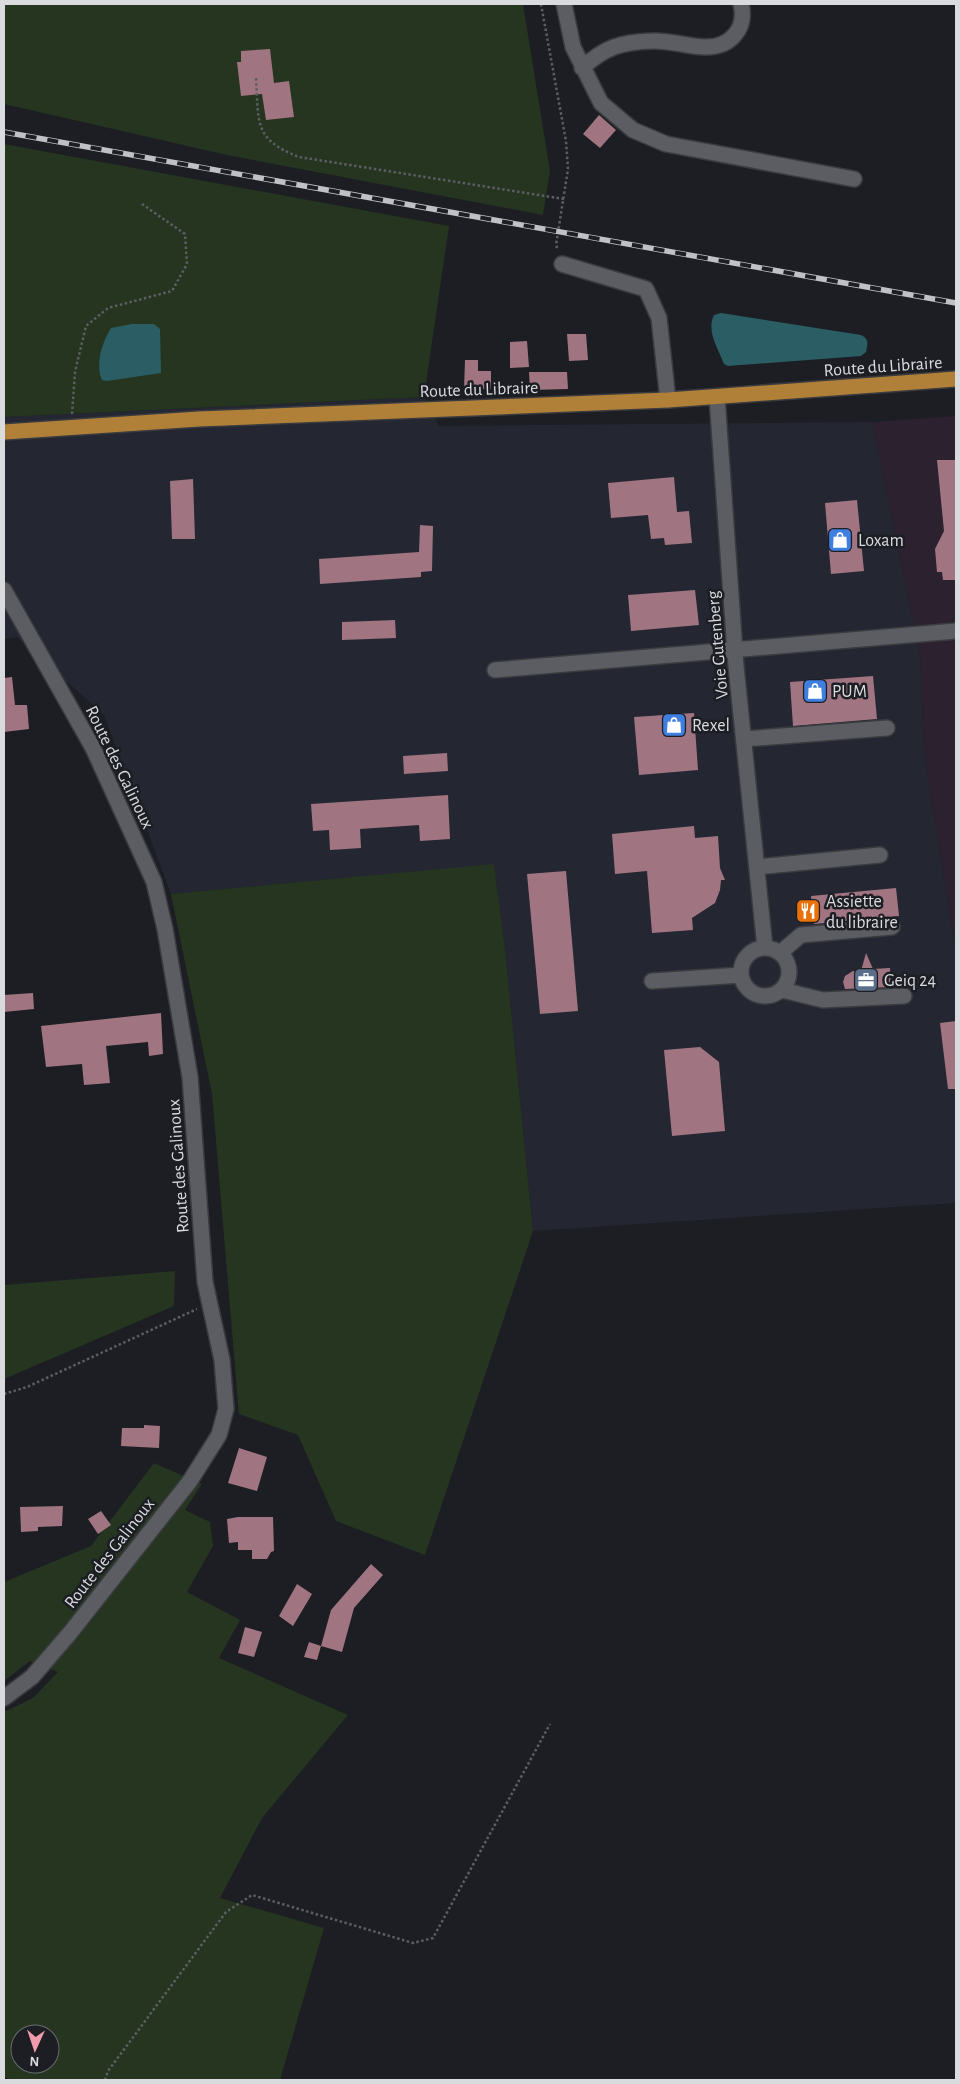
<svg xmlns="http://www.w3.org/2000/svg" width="960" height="2084" font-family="'Alegreya Sans',sans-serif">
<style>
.commercial{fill:#2c212f}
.built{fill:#242732}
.green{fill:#253520;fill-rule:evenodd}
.water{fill:#2a5e64}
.building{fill:#a07581}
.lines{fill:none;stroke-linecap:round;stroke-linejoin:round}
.minor-casing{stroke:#3a3b3f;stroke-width:18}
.major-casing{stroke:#3a3b3f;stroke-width:18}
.path{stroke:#5c5e63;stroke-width:2.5;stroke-dasharray:2.5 2.5;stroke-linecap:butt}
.minor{stroke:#5b5d63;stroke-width:15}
.major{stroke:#b18038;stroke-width:15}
.rail-casing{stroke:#c0c1c5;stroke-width:5.5}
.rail{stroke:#1c1e23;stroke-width:4;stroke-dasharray:11;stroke-linecap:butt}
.labels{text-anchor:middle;stroke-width:5;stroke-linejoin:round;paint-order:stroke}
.street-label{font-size:18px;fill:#dadbdf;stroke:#1c1e23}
.poi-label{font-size:18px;fill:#dadbdf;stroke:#1c1e23;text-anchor:start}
</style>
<rect width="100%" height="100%" fill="#1c1e23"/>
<path class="commercial" d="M956 416V942H954L924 752 920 656 872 422Z"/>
<path class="built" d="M424 397 439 426 872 422 920 656 924 752 954 942H956V1203L533 1231 505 949 494 865 171 894 104 715 17 637 4 639V417Z"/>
<path class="green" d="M4 4H523L550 171 543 215 227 155 4 104Z
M4 144 449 226 424 397 4 417Z
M494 864 505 949 533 1231 425 1555 336 1521 298 1435 239 1414 212 1094 171 894Z
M175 1271 174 1306 4 1379V1285Z
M154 1463 202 1484 185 1510 210 1522 213 1546 187 1592 240 1620 219 1658 348 1715 262 1818 220 1898 324 1928 280 2080H13L4 2077V1712L33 1698 58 1672 30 1661 4 1681V1582L91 1546ZM20 2034H50V2064H20Z"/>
<path class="water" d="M721 313 861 335C869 339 868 343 866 352L861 356 728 366 724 364C718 348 706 331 714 315Z
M132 324H154L160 329 161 373 107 381 102 380C95 365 102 342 111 328Z"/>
<path class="building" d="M270 49 274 83 289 81 294 117 266 120 262 94 241 96 237 62H241V51Z
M599 115 616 130 600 148 583 134Z
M567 334H586L588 360 569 361Z
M527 341 529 367 510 368V342Z
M465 360H478V371H491V389H464Z
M529 372H567L568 389 530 390Z
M937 460H956V580H943L942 572H937L935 549 944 531Z
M674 477 677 512 689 511 692 543 665 545 664 538 651 539 648 515 611 518 608 483Z
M193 479 195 539H172L170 481Z
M857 500 864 571 831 574 825 503Z
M420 525 433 526 432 571 421 572V577L320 584 319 559 419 552Z
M695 590 699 625 631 631 628 595Z
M395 620 396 638 342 640V622Z
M873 676 877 719 793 726 790 682Z
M12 677 15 705H27L29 729 4 732V678Z
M694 713 698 770 639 775 634 717Z
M447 753 448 771 404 774 403 756Z
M448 795 450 839 420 841 419 825 360 829 361 848 330 850 329 830 313 831 311 804Z
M694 826 695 838 718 836 720 868 725 880H721L720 890 715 903 692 918 693 930 652 933 647 871 615 874 612 834Z
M566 871 578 1011 540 1014 527 874Z
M896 888 899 916 814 924 811 896Z
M866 953 873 969 890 968 891 987 845 989 843 982 845 976 853 971H861Z
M33 993 34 1009 4 1012V995Z
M161 1013 163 1054 149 1056 148 1042 106 1046 110 1083 84 1085 82 1064 46 1067 41 1026Z
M956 1021V1089H948L940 1023Z
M700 1047 719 1062 725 1131 672 1136 664 1050Z
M144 1425 160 1426 159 1448 121 1446 122 1428H144Z
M239 1448 267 1457 257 1491 228 1483Z
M63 1506 62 1526 38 1527V1531L21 1532 20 1507Z
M101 1511 111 1525 98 1534 88 1519Z
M238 1517H273L274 1551 271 1552 267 1559H252V1550H238V1542L229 1543 227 1519Z
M371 1564 383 1575 354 1608 342 1652 321 1646 331 1610Z
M297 1584 312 1594 293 1626 279 1616Z
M245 1627 262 1632 254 1657 238 1653Z
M309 1642 321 1646 317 1660 304 1657Z"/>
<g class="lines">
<defs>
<path id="minor" d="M564 4 573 47 601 103 633 130 666 144 854 179
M582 68C605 47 621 42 652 41 670 40 688 47 706 47 731 47 747 28 741 4
M562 264 646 289 659 318 668 400
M717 397 736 666 765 948
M4 590 93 748 154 882 165 929 190 1077 205 1282 222 1360 226 1409 219 1435 190 1481 70 1633 32 1677 4 1698
M495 670 956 631
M744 739 887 728
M757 867 880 855
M741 972a24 24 0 1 1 48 0a24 24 0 1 1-48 0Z
M780 953 801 935 892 927
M652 981 741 975
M782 990 823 1000 904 996"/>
<path id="major" d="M4 432 199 419 668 400 956 379"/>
</defs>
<use href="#minor" class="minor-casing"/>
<use href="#major" class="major-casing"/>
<path class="path" d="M541 4 566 141 568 169 556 245 558 250
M256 78C259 123 253 139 299 157L564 199
M72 414 75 372 86 326 108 308 172 291 187 264 185 234 142 204
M4 1394 27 1387 197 1309
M105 2080 108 2071 226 1912 252 1895 413 1943 433 1938 550 1724"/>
<use href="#minor" class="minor"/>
<use href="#major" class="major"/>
<defs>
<path id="rail" d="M4 132 956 303"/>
</defs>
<use href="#rail" class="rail-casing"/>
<use href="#rail" class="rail"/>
</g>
<defs>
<symbol id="shop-square" viewBox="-11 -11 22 22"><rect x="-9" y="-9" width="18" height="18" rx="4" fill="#3f7fe0" stroke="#1c1e23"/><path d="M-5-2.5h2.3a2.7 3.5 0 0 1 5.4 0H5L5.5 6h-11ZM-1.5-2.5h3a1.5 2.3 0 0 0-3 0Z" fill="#fff"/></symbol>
<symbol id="restaurant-square" viewBox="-11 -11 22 22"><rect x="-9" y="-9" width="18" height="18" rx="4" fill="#e8710a" stroke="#1c1e23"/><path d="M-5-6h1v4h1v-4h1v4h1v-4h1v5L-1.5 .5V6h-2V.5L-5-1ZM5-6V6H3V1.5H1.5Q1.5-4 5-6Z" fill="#fff"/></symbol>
<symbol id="office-square" viewBox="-11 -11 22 22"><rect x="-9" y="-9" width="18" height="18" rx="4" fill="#5c6f8a" stroke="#1c1e23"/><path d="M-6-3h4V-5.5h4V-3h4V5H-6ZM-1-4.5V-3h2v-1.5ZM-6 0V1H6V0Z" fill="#fff"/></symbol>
</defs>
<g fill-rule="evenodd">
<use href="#shop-square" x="826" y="526" width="28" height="28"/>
<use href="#shop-square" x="801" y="677" width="28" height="28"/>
<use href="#shop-square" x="660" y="711" width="28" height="28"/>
<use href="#restaurant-square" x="794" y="897" width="28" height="28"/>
<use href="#office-square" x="852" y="966" width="28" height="28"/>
</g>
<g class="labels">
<g class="street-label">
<text transform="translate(883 366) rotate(-4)" y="6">Route du Libraire</text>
<text transform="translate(479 389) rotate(-2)" y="6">Route du Libraire</text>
<text transform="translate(717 645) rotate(-95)" y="6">Voie Gutenberg</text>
<text transform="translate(120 767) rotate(64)" y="6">Route des Galinoux</text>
<text transform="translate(178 1166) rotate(-94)" y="6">Route des Galinoux</text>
<text transform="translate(109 1553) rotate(-52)" y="6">Route des Galinoux</text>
</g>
<g class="poi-label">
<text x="858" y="546">Loxam</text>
<text x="832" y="697">PUM</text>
<text x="692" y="731">Rexel</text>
<text x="826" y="907">Assiette<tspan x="826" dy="21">du libraire</tspan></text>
<text x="884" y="986">Geiq 24</text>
</g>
</g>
<rect width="960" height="2084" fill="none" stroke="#dadbdf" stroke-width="10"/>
<g transform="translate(35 2049) rotate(183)"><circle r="24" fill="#1c1e23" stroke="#686a6e"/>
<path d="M0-4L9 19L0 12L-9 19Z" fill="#f29aad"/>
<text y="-8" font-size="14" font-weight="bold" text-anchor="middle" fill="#dadbdf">N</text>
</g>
</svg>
